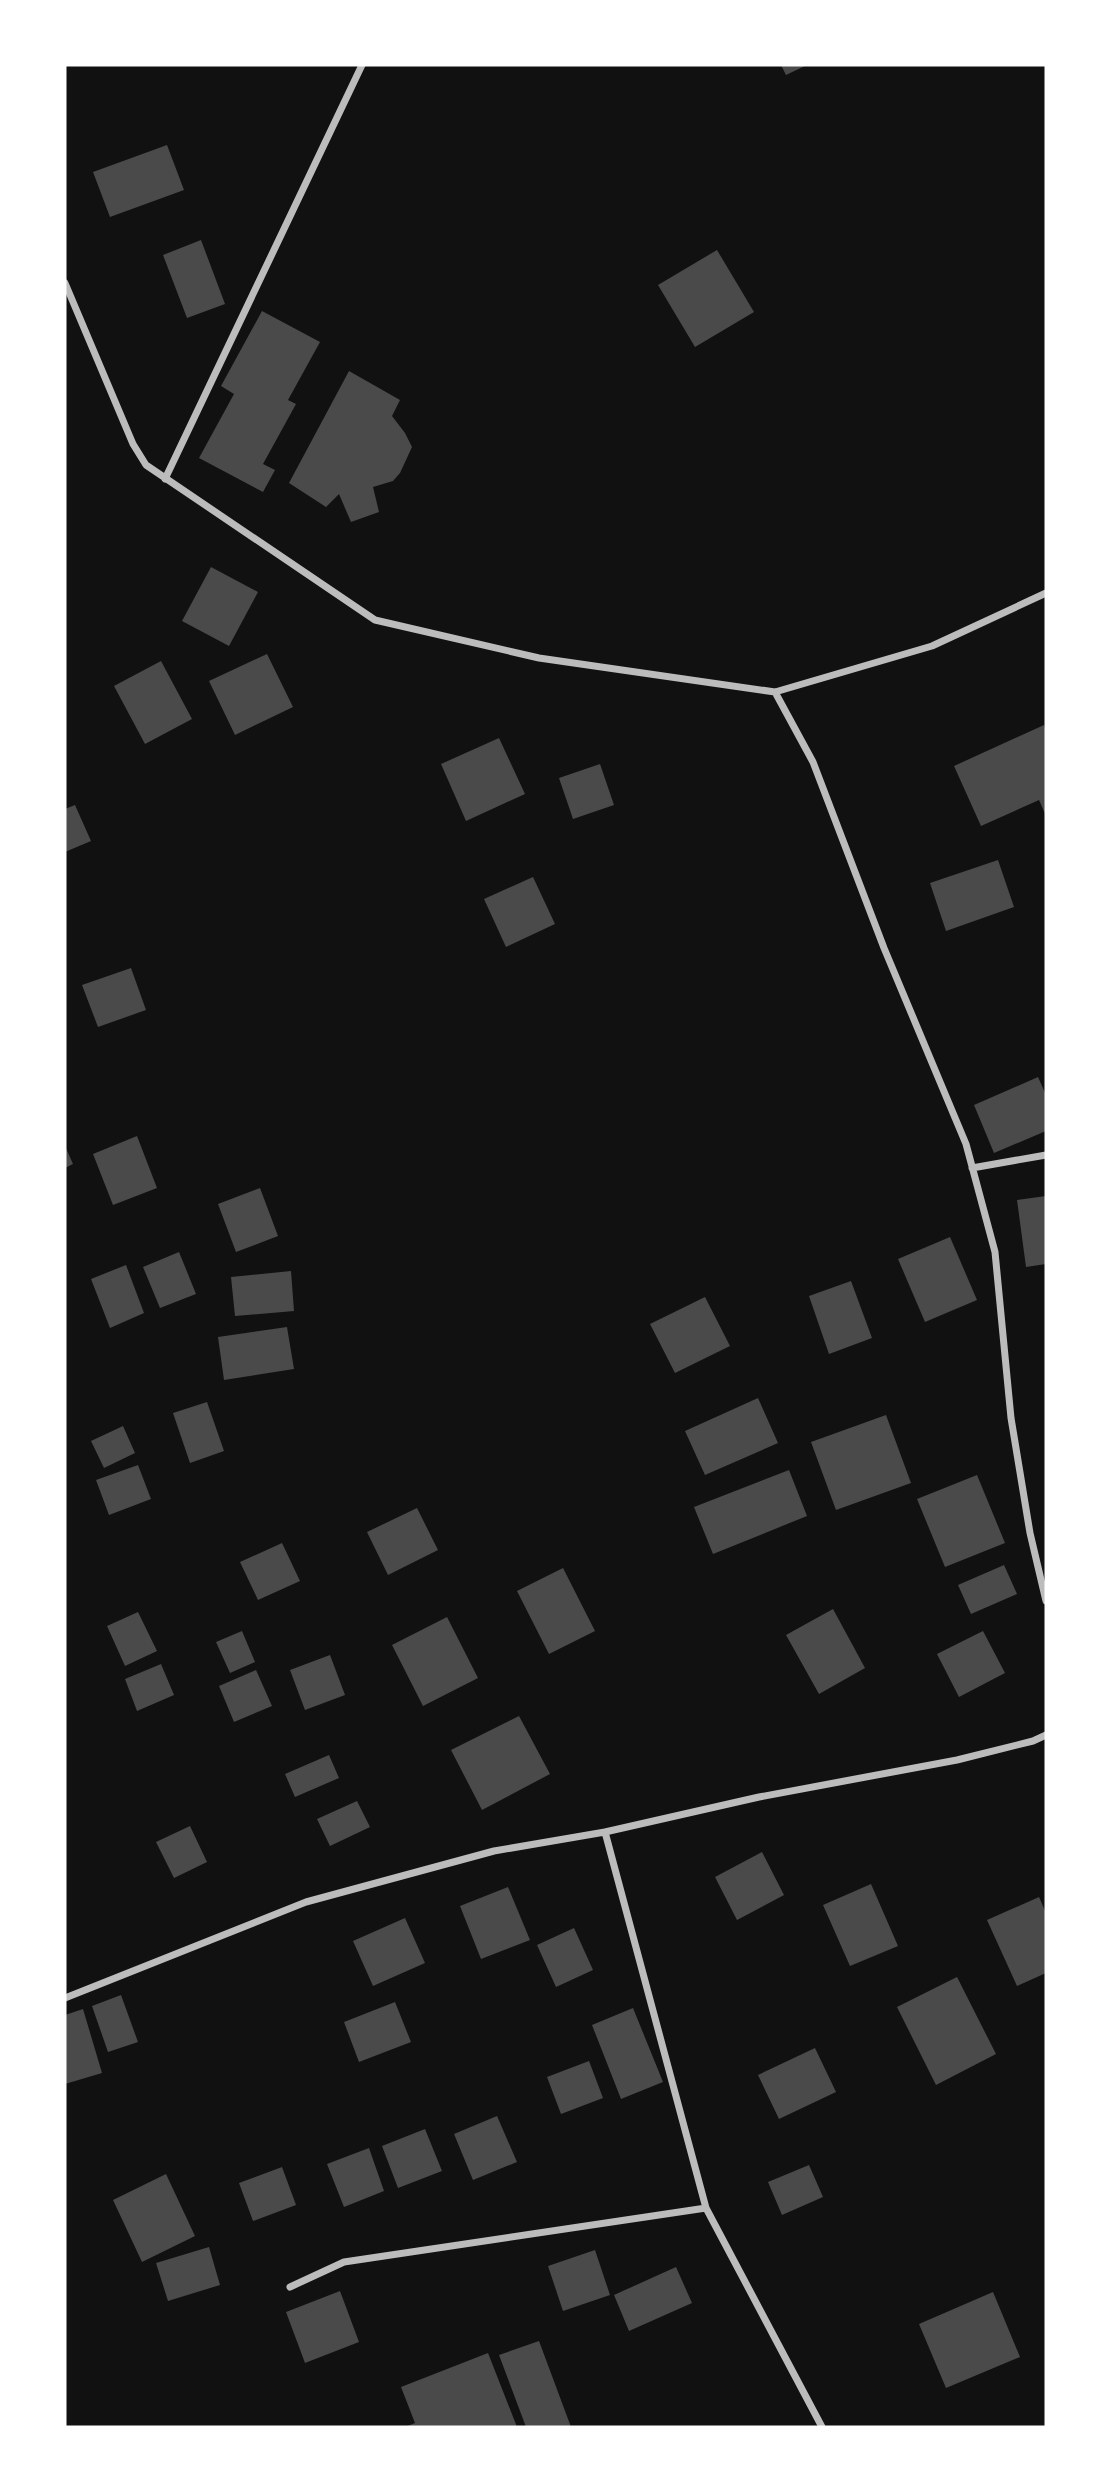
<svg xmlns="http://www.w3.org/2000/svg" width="1111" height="2492" font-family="Signika,sans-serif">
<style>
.building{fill:#4a4a4a}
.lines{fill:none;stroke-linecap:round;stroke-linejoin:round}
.minor{stroke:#bcbcbc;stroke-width:7}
</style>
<rect width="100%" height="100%" fill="#111"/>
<path class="building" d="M781 65H807L786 75Z
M167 145 184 190 110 217 93 172Z
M201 240 225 304 187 318 163 255Z
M717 250 754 312 695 347 658 285Z
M262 311 320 342 288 400 296 404 263 464 275 470 263 492 199 458 234 394 221 386Z
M349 371 400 400 392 416 405 433 412 447 400 473 393 481 373 487 379 512 351 522 339 494 326 507 289 483Z
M211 567 258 592 229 646 182 621Z
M267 654 293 707 235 735 209 681Z
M161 661 192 719 145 744 114 686Z
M1044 725 1046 730V816L1039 800 981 826 954 766Z
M499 738 525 794 466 821 441 764Z
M600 764 614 805 573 819 559 778Z
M75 805 91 841 65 852V809Z
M998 860 1014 907 946 931 930 883Z
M533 877 555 924 506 947 484 899Z
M131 968 146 1010 98 1027 82 985Z
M1038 1077 1046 1095V1131L994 1153 974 1105Z
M137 1136 157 1188 113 1205 93 1154Z
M65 1146 73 1164 65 1168Z
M260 1188 278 1236 236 1252 218 1204Z
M1046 1196V1264L1026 1267 1017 1200Z
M950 1237 977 1300 925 1322 898 1259Z
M179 1252 196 1294 160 1308 143 1267Z
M126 1265 144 1313 110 1328 91 1279Z
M291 1271 294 1311 235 1316 231 1277Z
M851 1281 872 1338 829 1354 809 1296Z
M705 1297 730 1346 675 1373 650 1324Z
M287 1327 294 1369 224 1380 218 1337Z
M758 1398 778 1443 705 1475 685 1431Z
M207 1402 224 1451 190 1463 173 1413Z
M886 1415 911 1483 836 1510 811 1442Z
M123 1426 135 1453 104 1468 91 1441Z
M138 1465 151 1499 109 1515 96 1480Z
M789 1470 807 1516 713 1554 694 1507Z
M977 1475 1005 1543 945 1567 917 1499Z
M417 1508 438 1550 388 1575 367 1532Z
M282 1543 300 1581 258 1600 240 1562Z
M1004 1565 1017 1594 971 1614 958 1585Z
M563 1568 595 1631 549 1654 517 1591Z
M833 1609 865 1668 819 1694 786 1635Z
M138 1612 157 1651 125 1666 107 1626Z
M447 1617 478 1678 423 1706 392 1645Z
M242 1631 255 1662 230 1673 216 1642Z
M983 1631 1005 1673 959 1697 937 1654Z
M330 1655 345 1695 305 1710 290 1670Z
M161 1664 174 1695 137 1711 125 1679Z
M256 1670 272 1706 234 1722 219 1686Z
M519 1716 550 1774 482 1810 451 1750Z
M329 1755 339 1778 295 1797 285 1774Z
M357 1801 370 1827 330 1846 317 1819Z
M190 1826 207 1862 174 1878 156 1842Z
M762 1852 784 1895 737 1920 715 1877Z
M871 1884 898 1946 850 1966 823 1905Z
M508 1887 530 1940 481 1959 460 1906Z
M1039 1897 1046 1913V1973L1017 1986 987 1920Z
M405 1918 425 1963 373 1986 353 1941Z
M574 1928 593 1970 556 1987 537 1945Z
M957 1977 996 2054 936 2085 897 2007Z
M121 1995 138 2042 108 2052 92 2006Z
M395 2002 411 2042 359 2062 344 2022Z
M633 2008 663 2082 621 2099 592 2025Z
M83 2009 102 2073 65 2084V2015Z
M815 2048 836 2092 779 2119 758 2075Z
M589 2061 603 2098 561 2114 547 2077Z
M497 2116 517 2162 473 2180 454 2134Z
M425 2129 442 2171 398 2188 382 2146Z
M369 2148 384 2191 344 2207 327 2164Z
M809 2165 823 2197 782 2215 768 2182Z
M282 2167 296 2205 253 2221 239 2183Z
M166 2174 195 2236 142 2262 113 2200Z
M209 2247 220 2285 168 2301 156 2263Z
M595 2250 610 2295 563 2311 548 2266Z
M676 2267 692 2303 629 2331 614 2295Z
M340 2291 359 2342 305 2363 286 2312Z
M993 2292 1020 2357 946 2388 919 2324Z
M539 2341 571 2427H526L499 2355Z
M488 2353 517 2427H405L415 2423 401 2387Z"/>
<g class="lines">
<path class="minor" d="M65 283 133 444 146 465 375 620 539 658 775 692 932 646 1046 593
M165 479 362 65
M775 692 813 762 884 948 966 1144 995 1252 1011 1418 1030 1533 1046 1601
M972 1168 1046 1155
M605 1832 706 2208 822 2427
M65 1998 306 1902 494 1851 605 1832 759 1797 957 1760 1033 1741 1046 1735
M290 2287 344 2262 706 2208"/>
</g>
<rect width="1111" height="2492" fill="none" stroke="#ffffff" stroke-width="133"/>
</svg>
